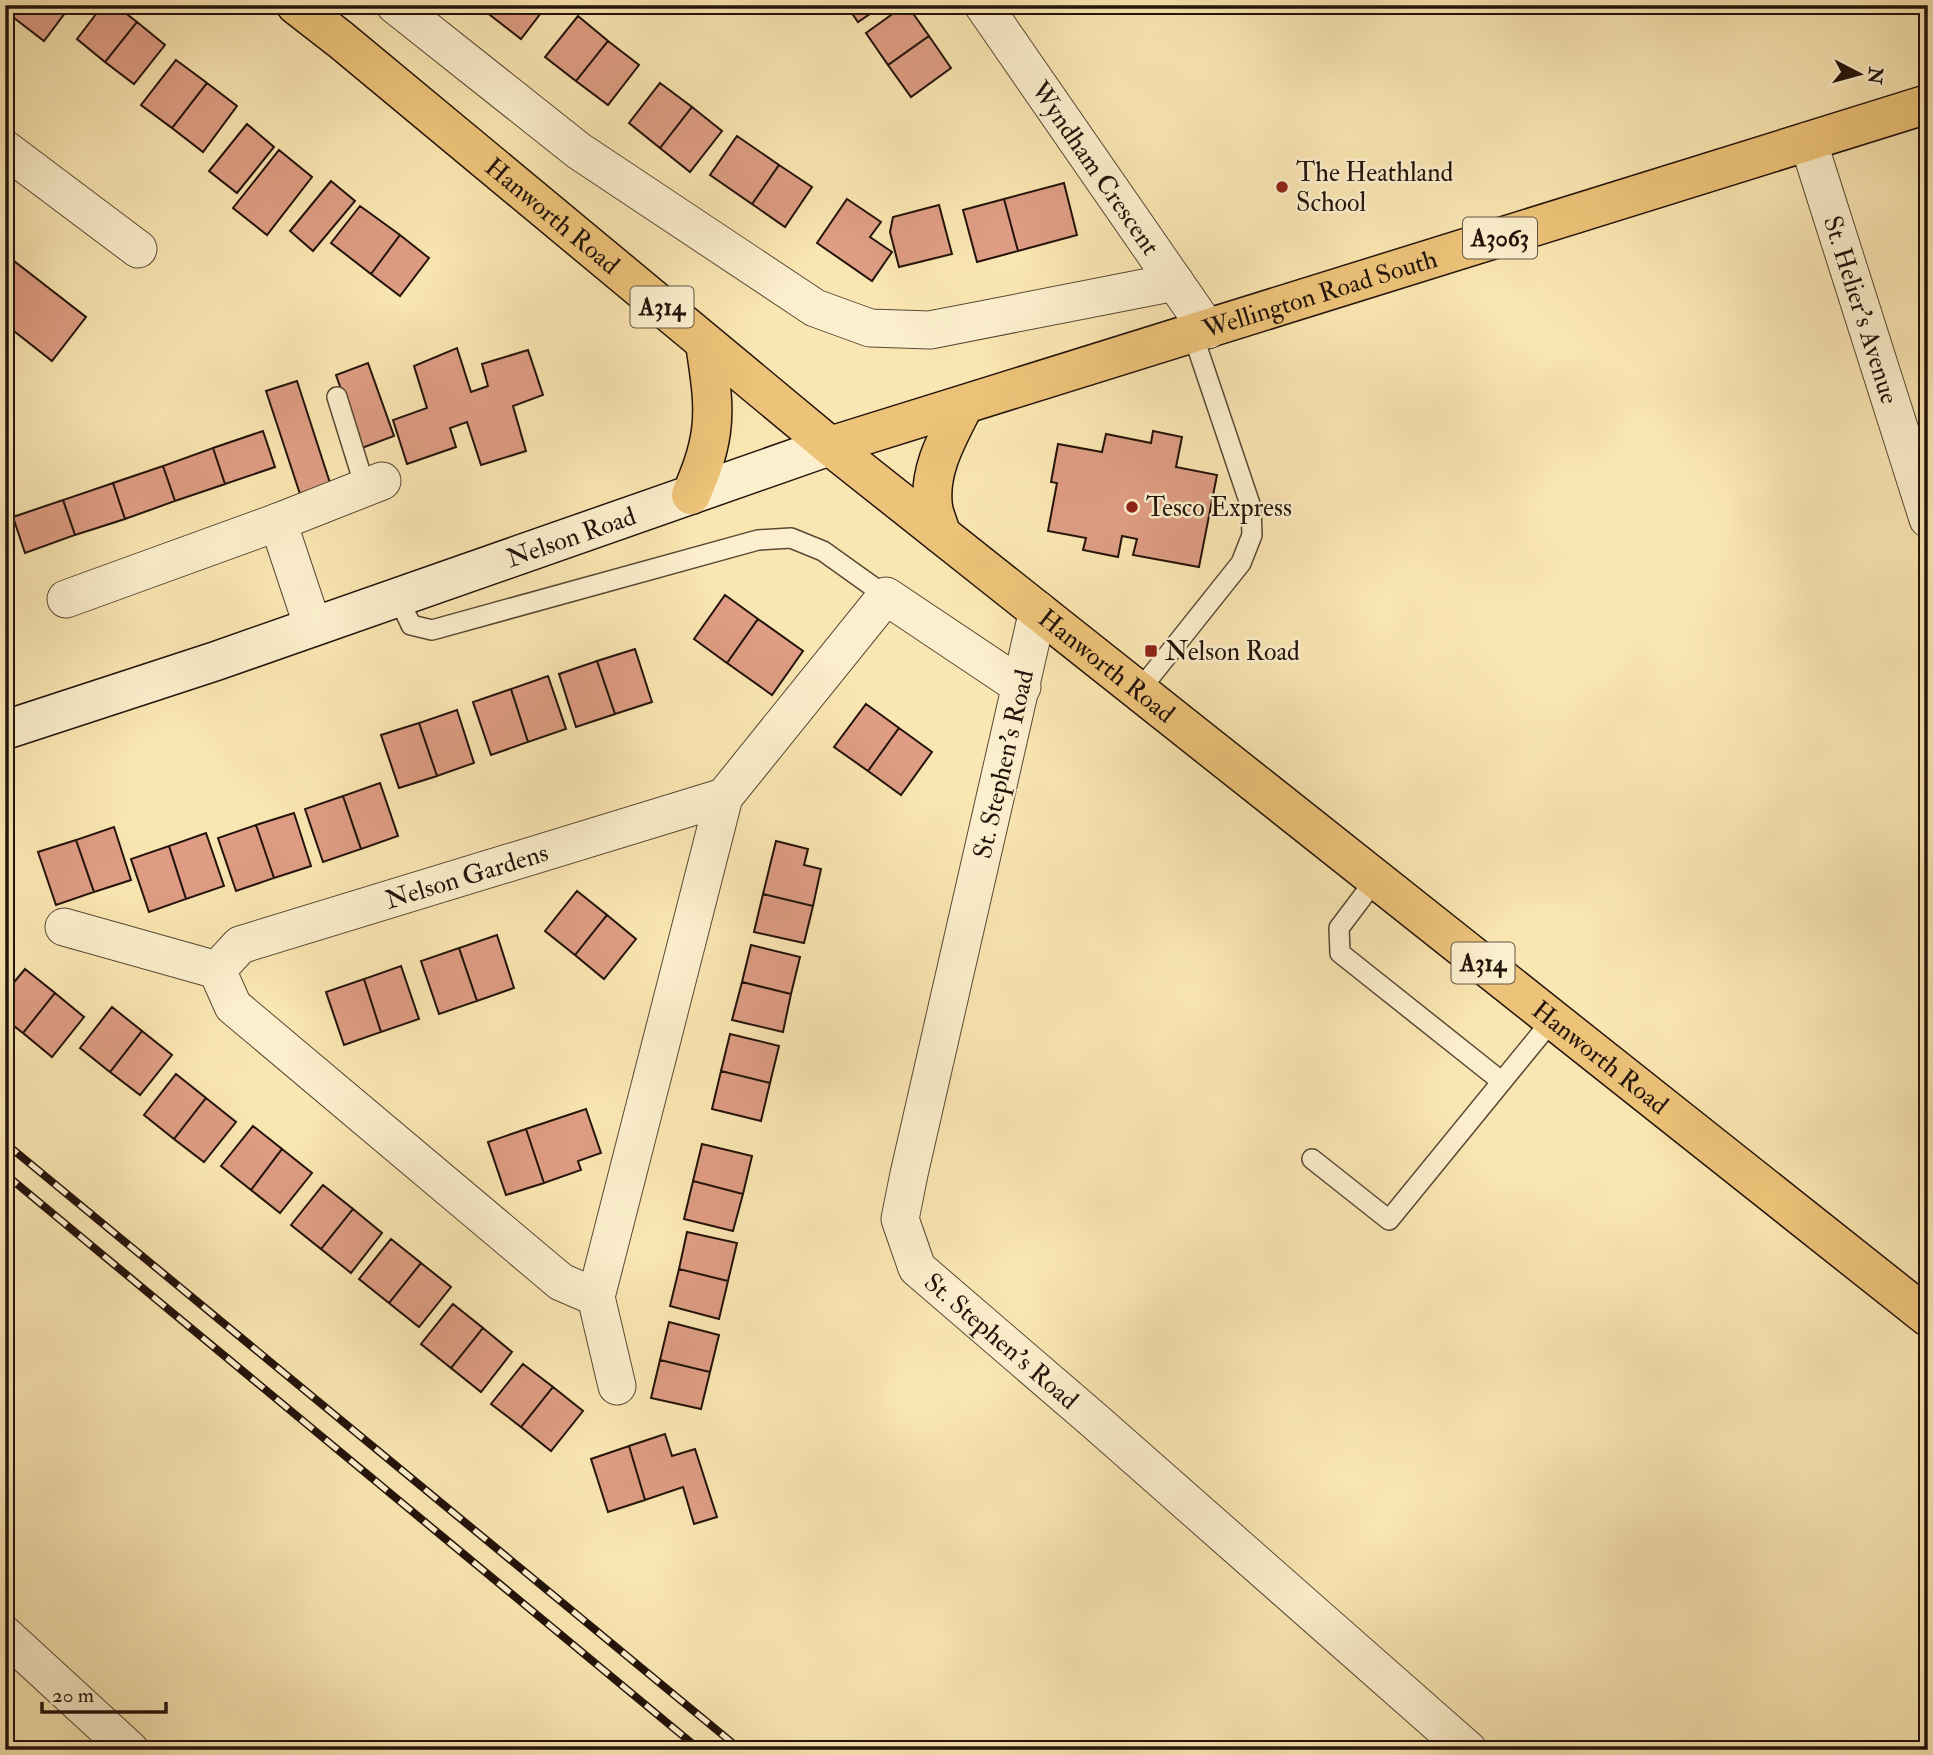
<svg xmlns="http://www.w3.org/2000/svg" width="1933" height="1755" font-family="'IM FELL Double Pica',serif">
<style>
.building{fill:#de9d84;stroke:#23130a;stroke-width:2}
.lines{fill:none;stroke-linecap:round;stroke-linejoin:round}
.lane-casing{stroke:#594834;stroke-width:22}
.street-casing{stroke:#594834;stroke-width:39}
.secondary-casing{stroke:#23130a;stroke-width:41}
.primary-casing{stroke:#23130a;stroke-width:41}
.lane{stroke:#fcefcd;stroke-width:19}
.street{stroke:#fcefcd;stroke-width:37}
.secondary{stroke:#fcefcd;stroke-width:38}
.primary{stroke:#edc379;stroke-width:38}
.rail-casing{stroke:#23130a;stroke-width:8}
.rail{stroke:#fcefcd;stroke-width:5;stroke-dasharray:16;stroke-linecap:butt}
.poi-dot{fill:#8f2418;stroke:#fcefcd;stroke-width:2.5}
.labels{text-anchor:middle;stroke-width:5;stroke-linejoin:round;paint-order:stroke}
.shield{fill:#fcefcd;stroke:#645544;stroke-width:2}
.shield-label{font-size:24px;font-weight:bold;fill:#23130a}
.street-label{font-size:26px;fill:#23130a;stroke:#fcefcd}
.poi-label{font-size:26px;fill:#23130a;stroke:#fcefcd;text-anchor:start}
</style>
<rect width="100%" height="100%" fill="#fae6b2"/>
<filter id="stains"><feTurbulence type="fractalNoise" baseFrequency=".00286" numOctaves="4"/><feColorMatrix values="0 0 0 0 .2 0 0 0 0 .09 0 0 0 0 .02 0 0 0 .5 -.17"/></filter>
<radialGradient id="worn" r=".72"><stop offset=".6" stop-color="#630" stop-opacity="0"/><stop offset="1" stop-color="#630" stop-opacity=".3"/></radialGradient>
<path class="building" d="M8 5H71L44 41 5 11Z
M103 5H115L137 22 105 62 77 39Z
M478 5H497L490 15Z
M497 5H547L521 39 490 15Z
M846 5H883L858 22Z
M905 5H907L929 36 888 65 866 33Z
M578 16 608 41 576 81 545 57Z
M137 22 165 45 134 84 105 62Z
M929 36 951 68 911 97 888 65Z
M608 41 639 65 608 105 576 81Z
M176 60 207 83 172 128 141 105Z
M207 83 237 106 203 152 172 128Z
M660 83 692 107 660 148 629 123Z
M692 107 722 131 690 172 660 148Z
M247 124 274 147 237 193 209 171Z
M737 136 779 165 752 204 710 175Z
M279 150 312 177 267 235 233 208Z
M779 165 812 187 785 227 752 204Z
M331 181 355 201 313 251 290 231Z
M1064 183 1077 235 1018 251 1004 199Z
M847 199 881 222 870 237 892 252 872 281 817 243Z
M1004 199 1018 251 977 262 963 210Z
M939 205 952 254 899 267 890 232 893 217Z
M360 206 400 235 371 274 331 243Z
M400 235 429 258 400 296 371 274Z
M5 254 86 317 52 361 5 324Z
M457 348 471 392 488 386 482 364 528 350 543 395 513 406 526 451 481 465 467 422 450 428 456 447 407 464 393 420 427 408 414 366Z
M368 363 394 436 362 448 336 375Z
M297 381 330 483 300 494 266 391Z
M263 431 275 467 225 484 213 448Z
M1153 431 1182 437 1176 467 1217 475 1199 567 1133 555 1137 539 1122 536 1118 557 1083 550 1086 538 1048 531 1057 483 1051 482 1058 444 1102 452 1106 434 1151 443Z
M213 448 225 484 175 501 163 466Z
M163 466 175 501 125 519 113 483Z
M113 483 125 519 75 535 63 500Z
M63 500 75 535 25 553 13 517Z
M725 595 758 619 727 663 694 639Z
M758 619 803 651 772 695 727 663Z
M635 649 652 702 615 714 597 661Z
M597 661 615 714 576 727 559 674Z
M548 676 566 729 528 742 511 689Z
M511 689 528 742 491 755 473 702Z
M866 704 899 728 868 771 834 747Z
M457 710 474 763 437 776 419 723Z
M419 723 437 776 399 788 381 735Z
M899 728 932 752 901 795 868 771Z
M380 783 398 836 361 849 343 796Z
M343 796 361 849 323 862 305 809Z
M294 813 311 866 274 878 256 825Z
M256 825 274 878 236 891 218 838Z
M114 827 131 880 94 892 76 840Z
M206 833 224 886 186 899 169 846Z
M76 840 94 892 56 905 38 852Z
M776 841 808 849 804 865 821 869 813 906 763 894Z
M169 846 186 899 149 912 131 859Z
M577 891 607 915 575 955 545 931Z
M763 894 813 906 804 943 754 932Z
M607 915 636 939 604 979 575 955Z
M497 935 514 988 477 1001 459 948Z
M751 945 800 957 791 994 742 982Z
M459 948 477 1001 439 1014 421 961Z
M401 966 419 1019 381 1032 364 979Z
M25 969 55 993 23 1033 5 1019V993Z
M364 979 381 1032 344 1045 326 992Z
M742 982 791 994 783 1032 732 1020Z
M55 993 84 1017 52 1057 23 1033Z
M112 1007 142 1031 110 1072 80 1048Z
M142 1031 172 1055 140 1095 110 1072Z
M730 1034 779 1046 770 1083 721 1071Z
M721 1071 770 1083 761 1121 712 1109Z
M176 1074 206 1098 174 1139 144 1115Z
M206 1098 236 1122 204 1162 174 1139Z
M586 1109 601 1153 578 1161 581 1170 544 1183 526 1129Z
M253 1126 282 1149 251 1190 221 1166Z
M526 1129 544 1183 506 1195 488 1142Z
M702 1144 752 1156 743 1194 693 1181Z
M282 1149 312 1173 280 1213 251 1190Z
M693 1181 743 1194 733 1231 684 1219Z
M323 1185 353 1209 321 1249 291 1225Z
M353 1209 382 1233 351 1273 321 1249Z
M687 1232 737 1243 728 1281 679 1269Z
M391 1239 421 1263 389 1303 359 1279Z
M421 1263 451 1287 419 1327 389 1303Z
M679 1269 728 1281 719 1319 670 1306Z
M453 1304 483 1328 451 1368 421 1344Z
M669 1322 719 1335 710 1372 660 1360Z
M483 1328 512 1352 481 1392 451 1368Z
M660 1360 710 1372 701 1409 651 1398Z
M523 1364 553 1387 521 1427 491 1404Z
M553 1387 583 1411 551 1451 521 1427Z
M665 1434 672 1456 695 1449 717 1517 694 1524 683 1487 645 1500 629 1446Z
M629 1446 645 1500 608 1512 591 1459Z"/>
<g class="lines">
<defs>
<path id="lane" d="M337 397 365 487
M398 597 411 625 432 630 758 540 791 538 823 551 886 596
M1139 691 1241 563 1252 535 1251 507 1193 335
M1376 879 1339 928 1340 953 1501 1081
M1312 1159 1389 1220 1553 1019"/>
<g id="street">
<path d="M395 5 579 151 815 308 870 328 930 330 1175 282"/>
<path id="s1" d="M983 5 1208 330"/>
<path id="s2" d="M1808 141 1928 519"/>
<path d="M5 149 138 249"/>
<path d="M66 599 278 522"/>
<path id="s3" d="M1038 610 909 1174 900 1219 917 1268 1096 1422 1468 1750"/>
<path d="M313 627 278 522 382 481"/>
<path d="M64 927 217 970"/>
<path id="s4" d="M596 1297 561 1282 233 1006 217 970 240 945 724 797"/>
<path d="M617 1386 596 1297 724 797 886 596 1022 687"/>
<path d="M5 1635 130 1750"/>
</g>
<g id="secondary">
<path id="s5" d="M5 730 216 661 830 446"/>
</g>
<g id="primary">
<path id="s6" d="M296 5 341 40 830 446 1928 1317"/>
<path id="s7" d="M830 446 1928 104"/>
<path d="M691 495C700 474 708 454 711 431 715 402 709 372 705 343"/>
<path d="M941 534C939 525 934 515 933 507 928 470 948 437 964 405"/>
</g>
</defs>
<use href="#lane" class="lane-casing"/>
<use href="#street" class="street-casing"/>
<use href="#secondary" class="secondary-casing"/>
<use href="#primary" class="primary-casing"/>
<use href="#lane" class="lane"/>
<use href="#street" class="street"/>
<use href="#secondary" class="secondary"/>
<use href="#primary" class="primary"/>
<defs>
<path id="rail" d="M5 1143 741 1750
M5 1174 700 1750"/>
</defs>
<use href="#rail" class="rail-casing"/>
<use href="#rail" class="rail"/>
</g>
<g class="poi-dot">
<circle cx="1282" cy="187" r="7"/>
<circle cx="1132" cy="507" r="7"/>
<rect x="1144" y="644" width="14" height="14" rx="3.5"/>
</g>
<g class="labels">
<g class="shield">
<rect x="1463" y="217.5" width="74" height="41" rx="5"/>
<rect x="630.5" y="286.5" width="63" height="41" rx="5"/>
<rect x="1451.5" y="942.5" width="63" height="41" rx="5"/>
</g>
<g class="shield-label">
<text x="1500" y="246">A3063</text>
<text x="662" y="315">A314</text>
<text x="1483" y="971">A314</text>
</g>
<g class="street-label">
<text dy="9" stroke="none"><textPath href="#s1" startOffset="198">Wyndham Crescent</textPath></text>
<text dy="9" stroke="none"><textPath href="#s6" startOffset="332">Hanworth Road</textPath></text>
<text dy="9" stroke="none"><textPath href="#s7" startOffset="513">Wellington Road South</textPath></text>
<text dy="9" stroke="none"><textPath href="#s2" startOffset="177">St. Helier's Avenue</textPath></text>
<text dy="9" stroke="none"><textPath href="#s5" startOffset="598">Nelson Road</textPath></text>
<text dy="9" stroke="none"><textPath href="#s6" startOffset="1046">Hanworth Road</textPath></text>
<text transform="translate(1003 764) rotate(-77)" y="9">St. Stephen's Road</text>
<text dy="9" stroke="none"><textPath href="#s4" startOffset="777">Nelson Gardens</textPath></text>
<text dy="9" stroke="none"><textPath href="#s6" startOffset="1676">Hanworth Road</textPath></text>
<text dy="9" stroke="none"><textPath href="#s3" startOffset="788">St. Stephen's Road</textPath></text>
</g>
<g class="poi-label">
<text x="1296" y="181">The Heathland<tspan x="1296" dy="30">School</tspan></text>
<text x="1146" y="516">Tesco Express</text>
<text x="1165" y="660">Nelson Road</text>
</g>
</g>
<rect width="1933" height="1755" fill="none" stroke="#fae6b2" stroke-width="28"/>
<rect x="7" y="7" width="1919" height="1741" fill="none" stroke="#23130a" stroke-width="3.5"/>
<rect x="14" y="14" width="1905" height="1727" fill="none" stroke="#23130a" stroke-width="2"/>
<g transform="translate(1859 74) rotate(96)" stroke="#fcefcd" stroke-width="5" paint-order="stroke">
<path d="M0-5L12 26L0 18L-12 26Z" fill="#23130a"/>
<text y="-10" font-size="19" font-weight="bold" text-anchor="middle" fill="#23130a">N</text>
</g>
<path d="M42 1702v10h124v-10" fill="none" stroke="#23130a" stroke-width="3.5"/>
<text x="52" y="1702" font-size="21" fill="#23130a" stroke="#fcefcd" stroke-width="5" paint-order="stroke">20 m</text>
<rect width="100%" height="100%" filter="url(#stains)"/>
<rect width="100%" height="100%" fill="url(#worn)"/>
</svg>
